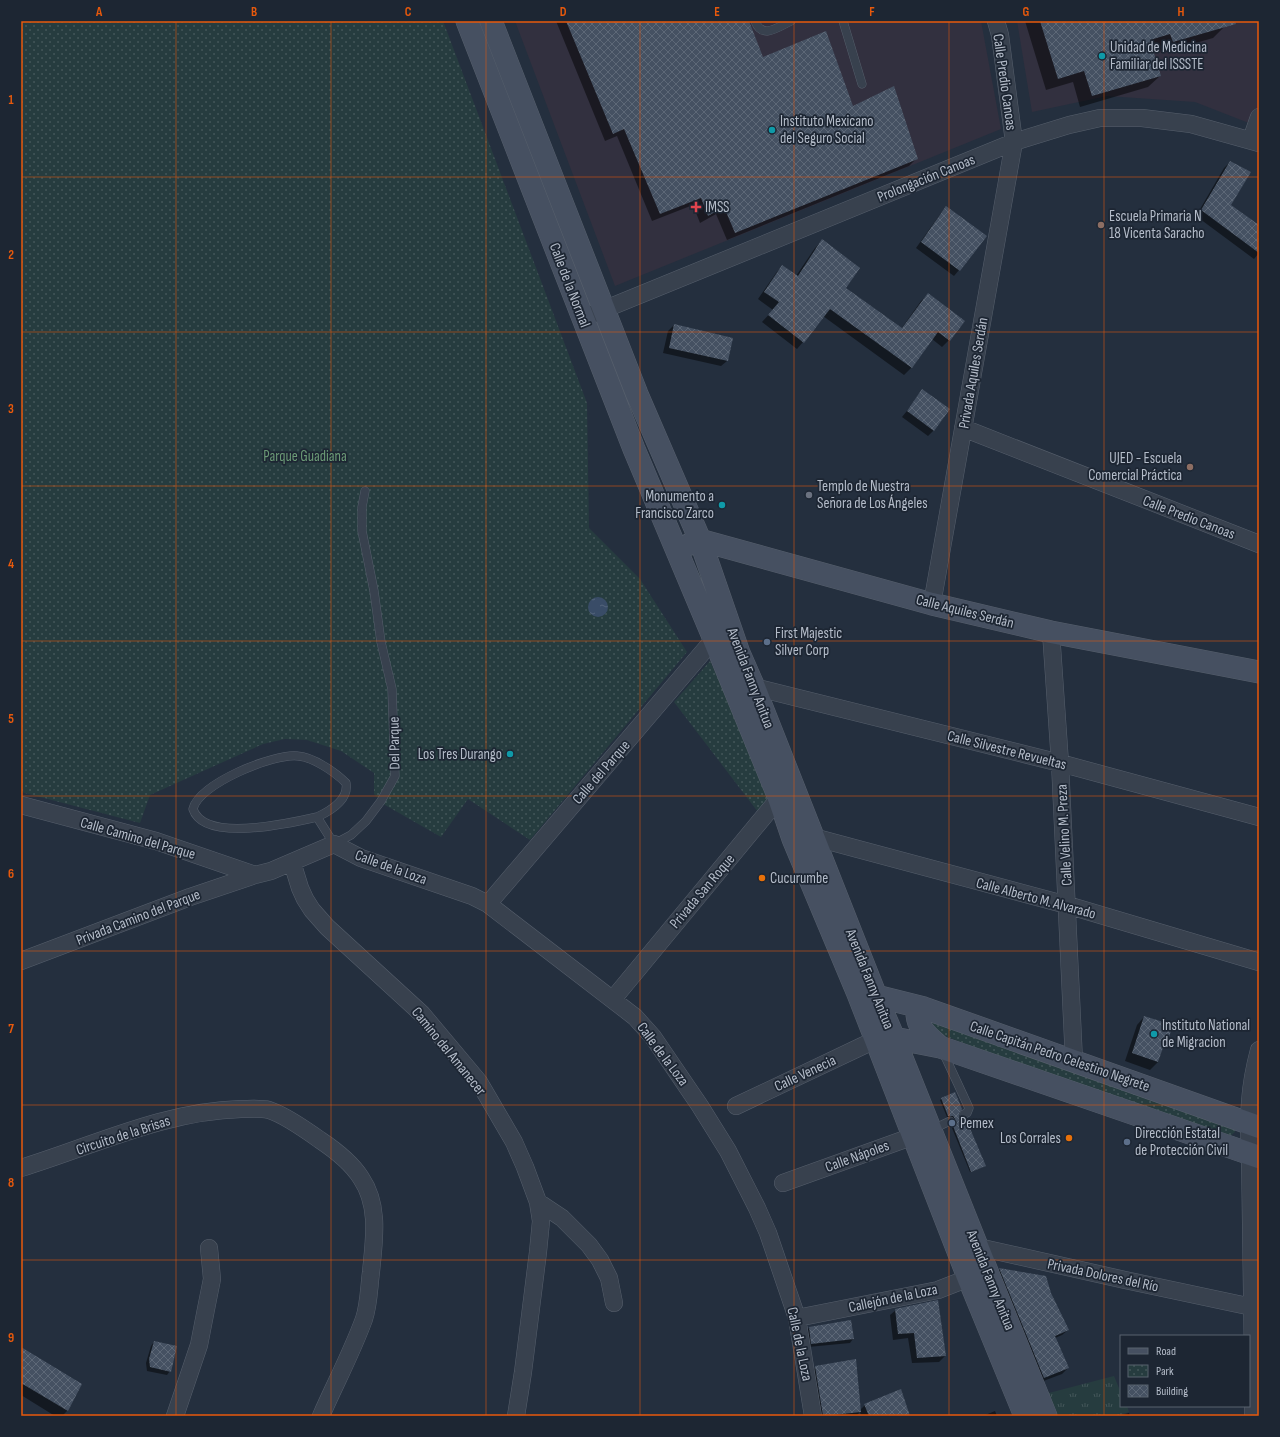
<svg xmlns="http://www.w3.org/2000/svg" width="1280" height="1437" font-family="'Sofia Sans Condensed',sans-serif">
<style>
.medical{fill:#32303f}
.grass{fill:url(#grass-tufts)}
.park{fill:url(#park-dots)}
.water{fill:url(#water-ripples)}
.shadow{fill:#0007}
.building{fill:url(#building-cross-hatch)}
.lines{fill:none;stroke-linecap:round;stroke-linejoin:round}
.lane-casing{stroke:#565f6c;stroke-width:9}
.street-casing{stroke:#565f6c;stroke-width:18}
.secondary-casing{stroke:#565f6c;stroke-width:23}
.lane{stroke:#38414e;stroke-width:8}
.street{stroke:#38414e;stroke-width:17}
.secondary{stroke:#465061;stroke-width:22}
.grid{fill:none;stroke:#e8590c;stroke-width:1;stroke-opacity:0.55}
.culture-dot{fill:#0f9aa8;stroke:#1d2633;stroke-width:1.5}
.health-dot{fill:#e0444e;stroke:#1d2633;stroke-width:1.5}
.education-dot{fill:#8d6e63;stroke:#1d2633;stroke-width:1.5}
.worship-dot{fill:#6b7280;stroke:#1d2633;stroke-width:1.5}
.service-dot{fill:#5c6f8a;stroke:#1d2633;stroke-width:1.5}
.food-dot{fill:#e8710a;stroke:#1d2633;stroke-width:1.5}
.labels{text-anchor:middle;stroke-width:3.5;stroke-linejoin:round;paint-order:stroke}
.poi-label{font-size:15px;fill:#b4bcc9;stroke:#1d2633;text-anchor:start}
.street-label{font-size:15px;fill:#b4bcc9;stroke:#1d2633}
.park-label{font-size:15px;fill:#6b9a76;stroke:#1d2633}
.neatline{fill:none;stroke:#e8590c;stroke-width:1.5}
.grid-label{font-size:13px;text-anchor:middle;font-weight:bold;fill:#e8590c}
</style>
<defs>
<pattern id="grass-tufts" width="24" height="20" patternUnits="userSpaceOnUse"><rect width="24" height="20" fill="#263c3f"/><path d="M3 7l-1-3M5 7V3M7 7l1-3M15 17l-1-3M17 17v-4M19 17l1-3" fill="none" stroke="#435659"/></pattern>
<pattern id="park-dots" width="8" height="8" patternUnits="userSpaceOnUse"><rect width="8" height="8" fill="#263c3f"/><path d="M2 2h.1M6 6h.1" fill="none" stroke="#435659" stroke-width="1.8" stroke-linecap="round"/></pattern>
<pattern id="water-ripples" width="26" height="14" patternUnits="userSpaceOnUse"><rect width="26" height="14" fill="#394c67"/><path d="M2 4q2-2 4 0t4 0M15 11q2-2 4 0t4 0" fill="none" stroke="#53647b"/></pattern>
<pattern id="building-cross-hatch" width="8" height="8" patternUnits="userSpaceOnUse"><rect width="8" height="8" fill="#455162"/><path d="M0 0l8 8M0 8l8-8" fill="none" stroke="#5d6877"/></pattern>
</defs>
<rect width="100%" height="100%" fill="#242f3e"/>
<path class="medical" d="M515 21H981L1001 129 615 286Z
M1017 21H1259V127L1195 102 1107 96 1032 112Z"/>
<path class="grass" d="M1114 1376 1121 1393V1406H1127L1129 1412 1116 1416H1055L1045 1394Z"/>
<path class="park" d="M21 21H443L587 403 589 528 640 579 687 652 530 840 468 799 441 837 385 805 374 794V773L341 751 307 740 285 739 263 744 150 795 140 823 21 792Z
M710 661 772 795 758 812 674 702Z
M930 1019 1234 1121 1235 1132 1229 1137 966 1044 945 1036 928 1025Z"/>
<path class="water" d="M588 607a10 10 0 1 1 20 0a10 10 0 1 1-20 0Z"/>
<path class="shadow" d="M556 21H748L762 59 853 107 917 158 909 166 727 240 716 214 700 223 693 205 652 221 617 136 605 141Z
M1025 21H1223L1225 26 1213 38 1161 53 1159 45 1151 47 1160 76 1148 87 1080 107 1073 82 1046 90Z
M1230 162 1229 205 1259 227V253L1254 259 1196 216 1224 168Z
M946 208 959 270 954 276 916 248 941 213Z
M822 241 844 288 901 329 921 301 928 295 949 340 942 347 932 339 911 368 904 375 823 316 803 342 797 349 762 322 773 310 758 299 776 273 782 266 796 276 815 248Z
M674 325 727 361 721 366 663 353 668 331Z
M923 391 934 430 928 436 902 417Z
M1144 1017 1166 1042 1163 1046 1158 1062 1150 1070 1125 1061 1137 1025Z
M942 1099 958 1112V1117L984 1166 983 1167 970 1172 952 1128 954 1126V1121L951 1117H947L940 1100Z
M1000 1269 1050 1294 1068 1330 1062 1335 1055 1338 1068 1368 1062 1374 1038 1383 994 1275Z
M896 1310 945 1356 939 1362 912 1363 908 1338 893 1340 890 1315Z
M850 1321 853 1339 850 1343 808 1347 806 1331 809 1328Z
M154 1342 170 1371 167 1375 147 1371 146 1363 151 1346Z
M21 1348 80 1384 67 1411 62 1416H55L21 1395Z
M816 1367 860 1410 865 1405 909 1416H861L860 1412 856 1416H816L810 1373Z
M995 1411 997 1416H983Z
M1129 1413 1130 1416H1119Z"/>
<path class="building" d="M566 21H749L763 57 826 31 853 106 894 86 918 159 735 233 724 207 708 216 701 198 660 214 624 129 613 134Z
M1040 21H1235L1236 24 1173 42 1170 34 1150 40 1161 76 1092 96 1084 71 1058 79Z
M1230 161 1251 172 1231 205 1259 225V253L1201 210Z
M946 206 987 236 960 271 921 242Z
M822 239 860 268 846 288 902 328 928 293 965 321 950 341 938 332 912 368 830 309 804 343 768 315 779 302 764 292 782 265 798 276Z
M674 324 733 338 728 361 669 348Z
M922 389 950 409 934 431 907 411Z
M1144 1016 1173 1025 1167 1043 1165 1042 1158 1062 1132 1053Z
M955 1092 962 1109 959 1113V1116L963 1119H966L986 1166 971 1172 953 1126 955 1124V1119L953 1116H948L941 1098Z
M999 1268 1046 1276 1051 1293 1069 1330 1055 1336 1069 1368 1044 1378Z
M938 1300 946 1356 917 1358 914 1333 898 1334 895 1309Z
M851 1320 854 1339 811 1344 809 1327Z
M154 1341 177 1346 171 1372 150 1367 149 1359Z
M21 1347 82 1384 68 1411 21 1383Z
M856 1359 861 1412 823 1416 815 1366Z
M901 1389 910 1416H869L864 1404Z"/>
<g class="lines">
<defs>
<path id="lane" d="M755 21C762 40 778 27 791 21
M843 21 862 84
M317 817C291 823 204 843 193 809 198 784 274 753 298 756 313 757 335 772 346 783 349 800 330 811 317 817L334 844 351 835 366 821 381 801 395 776 392 689 381 642 374 591 362 531V507L365 491
M943 1052 969 1108 967 1113 964 1114
M931 1130 950 1121"/>
<path id="street" d="M1251 140 1259 117
M593 314 1014 142 1069 125 1100 118H1142L1191 124 1259 143
M963 428 1259 544
M932 604 1014 142 1000 35 996 21
M1051 632 1060 763 1074 1061
M754 687 1060 763 1259 817
M21 805 156 841 255 875
M813 837 1067 905 1259 962
M292 862 300 888 305 899 312 910 327 927 422 1014 479 1082 514 1142 525 1167 538 1202 541 1221 538 1252 523 1372 516 1416
M488 904 714 639
M21 961 190 897 255 875 271 871 334 844 361 858 472 896 488 904 635 1017 653 1037 700 1106 728 1151 757 1208 768 1233 797 1318 813 1416
M613 999 785 791
M736 1106 875 1040
M21 1168C93 1146 164 1111 241 1109 249 1109 261 1108 269 1110 285 1115 306 1130 320 1140 335 1150 351 1162 361 1178 380 1206 374 1240 371 1272 369 1287 369 1304 364 1319 352 1352 335 1384 321 1416
M783 1183 925 1132
M538 1202 562 1218 589 1245 600 1260 609 1278 614 1303
M969 1245 1125 1280 1252 1307
M797 1318 938 1290 979 1274
M175 1416 199 1345 207 1304 212 1279 209 1248
M1253 1416V1363L1250 1154C1248 1116 1249 1087 1259 1050"/>
<path id="secondary" d="M467 21 634 449 714 639 779 798 793 839 858 994 968 1277 1025 1416
M491 21 637 394 700 540 739 653 754 687 876 996 894 1038 987 1271 1046 1416
M690 544 700 540 932 604 1051 632 1259 672
M866 995 876 996 924 1008 1259 1127
M917 1011C916 1028 929 1037 940 1047
M882 1039 894 1038 940 1047 1259 1157"/>
</defs>
<use href="#lane" class="lane-casing"/>
<use href="#street" class="street-casing"/>
<use href="#secondary" class="secondary-casing"/>
<use href="#lane" class="lane"/>
<use href="#street" class="street"/>
<use href="#secondary" class="secondary"/>
</g>
<path class="grid" d="M176 21V1416M331 21V1416M486 21V1416M640 21V1416M794 21V1416M949 21V1416M1104 21V1416M21 177H1259M21 332H1259M21 486H1259M21 641H1259M21 796H1259M21 951H1259M21 1105H1259M21 1260H1259"/>
<g class="culture-dot">
<circle cx="1102" cy="56" r="4"/>
<circle cx="772" cy="130" r="4"/>
<circle cx="722" cy="505" r="4"/>
<circle cx="510" cy="754" r="4"/>
<circle cx="1154" cy="1034" r="4"/>
</g>
<path class="health-dot" d="M694 201h4v4h4v4h-4v4h-4v-4h-4v-4h4z"/>
<g class="education-dot">
<circle cx="1101" cy="225" r="4"/>
<circle cx="1190" cy="467" r="4"/>
</g>
<circle class="worship-dot" cx="809" cy="495" r="4"/>
<g class="service-dot">
<circle cx="767" cy="642" r="4"/>
<circle cx="952" cy="1123" r="4"/>
<circle cx="1127" cy="1142" r="4"/>
</g>
<g class="food-dot">
<circle cx="762" cy="878" r="4"/>
<circle cx="1069" cy="1138" r="4"/>
</g>
<g class="labels">
<g class="poi-label">
<text x="1110" y="52">Unidad de Medicina<tspan x="1110" dy="17">Familiar del ISSSTE</tspan></text>
<text x="780" y="126">Instituto Mexicano<tspan x="780" dy="17">del Seguro Social</tspan></text>
<text x="705" y="212">IMSS</text>
<text x="1109" y="221">Escuela Primaria N<tspan x="1109" dy="17">18 Vicenta Saracho</tspan></text>
<text x="1182" y="463" text-anchor="end">UJED - Escuela<tspan x="1182" dy="17">Comercial Práctica</tspan></text>
<text x="817" y="491">Templo de Nuestra<tspan x="817" dy="17">Señora de Los Ángeles</tspan></text>
<text x="714" y="501" text-anchor="end">Monumento a<tspan x="714" dy="17">Francisco Zarco</tspan></text>
<text x="775" y="638">First Majestic<tspan x="775" dy="17">Silver Corp</tspan></text>
<text x="502" y="759" text-anchor="end">Los Tres Durango</text>
<text x="770" y="883">Cucurumbe</text>
<text x="1162" y="1030">Instituto National<tspan x="1162" dy="17">de Migracion</tspan></text>
<text x="960" y="1128">Pemex</text>
<text x="1135" y="1138">Dirección Estatal<tspan x="1135" dy="17">de Protección Civil</tspan></text>
<text x="1061" y="1143" text-anchor="end">Los Corrales</text>
</g>
<g class="street-label">
<text transform="translate(1005 82) rotate(82)" y="5">Calle Predio Canoas</text>
<text transform="translate(926 178) rotate(-22)" y="5">Prolongación Canoas</text>
<text transform="translate(570 285) rotate(69)" y="5">Calle de la Normal</text>
<text transform="translate(973 373) rotate(-80)" y="5">Privada Aquiles Serdán</text>
<text transform="translate(1189 517) rotate(21)" y="5">Calle Predio Canoas</text>
<text transform="translate(965 611) rotate(14)" y="5">Calle Aquiles Serdán</text>
<text transform="translate(751 678) rotate(69)" y="5">Avenida Fanny Anitua</text>
<text transform="translate(394 743) rotate(-91)" y="5">Del Parque</text>
<text transform="translate(1007 750) rotate(14)" y="5">Calle Silvestre Revueltas</text>
<text transform="translate(601 772) rotate(-49)" y="5">Calle del Parque</text>
<text transform="translate(1064 835) rotate(-93)" y="5">Calle Velino M. Preza</text>
<text transform="translate(138 838) rotate(16)" y="5">Calle Camino del Parque</text>
<text transform="translate(391 867) rotate(20)" y="5">Calle de la Loza</text>
<text transform="translate(702 891) rotate(-50)" y="5">Privada San Roque</text>
<text transform="translate(1036 898) rotate(15)" y="5">Calle Alberto M. Alvarado</text>
<text transform="translate(138 917) rotate(-21)" y="5">Privada Camino del Parque</text>
<text transform="translate(870 979) rotate(68)" y="5">Avenida Fanny Anitua</text>
<text transform="translate(449 1051) rotate(51)" y="5">Camino del Amanecer</text>
<text transform="translate(663 1054) rotate(53)" y="5">Calle de la Loza</text>
<text transform="translate(1060 1056) rotate(19)" y="5">Calle Capitán Pedro Celestino Negrete</text>
<text transform="translate(805 1073) rotate(-25)" y="5">Calle Venecia</text>
<text transform="translate(123 1135) rotate(-18)" y="5">Circuito de la Brisas</text>
<text transform="translate(857 1156) rotate(-20)" y="5">Calle Nápoles</text>
<text transform="translate(1103 1275) rotate(12)" y="5">Privada Dolores del Río</text>
<text transform="translate(991 1280) rotate(68)" y="5">Avenida Fanny Anitua</text>
<text transform="translate(893 1298) rotate(-12)" y="5">Callejón de la Loza</text>
<text transform="translate(800 1344) rotate(78)" y="5">Calle de la Loza</text>
</g>
<g class="park-label">
<text x="305" y="461">Parque Guadiana</text>
</g>
</g>
<rect width="1280" height="1437" fill="none" stroke="#1d2633" stroke-width="44"/>
<rect x="1120" y="1335" width="130" height="72" fill="#1d2633" stroke="#59626f"/>
<rect x="1128" y="1348" width="20" height="6" fill="#465061" stroke="#59626f"/>
<text x="1156" y="1355" font-size="12" fill="#b4bcc9">Road</text>
<rect x="1128" y="1365" width="20" height="12" fill="url(#park-dots)" stroke="#59626f"/>
<text x="1156" y="1375" font-size="12" fill="#b4bcc9">Park</text>
<rect x="1128" y="1385" width="20" height="12" fill="url(#building-cross-hatch)" stroke="#59626f"/>
<text x="1156" y="1395" font-size="12" fill="#b4bcc9">Building</text>
<rect x="22" y="22" width="1236" height="1393" class="neatline"/>
<g class="grid-label">
<text x="99" y="16">A</text>
<text x="254" y="16">B</text>
<text x="408" y="16">C</text>
<text x="563" y="16">D</text>
<text x="717" y="16">E</text>
<text x="872" y="16">F</text>
<text x="1026" y="16">G</text>
<text x="1181" y="16">H</text>
<text x="11" y="104">1</text>
<text x="11" y="259">2</text>
<text x="11" y="413">3</text>
<text x="11" y="568">4</text>
<text x="11" y="723">5</text>
<text x="11" y="878">6</text>
<text x="11" y="1033">7</text>
<text x="11" y="1187">8</text>
<text x="11" y="1342">9</text>
</g>
</svg>
